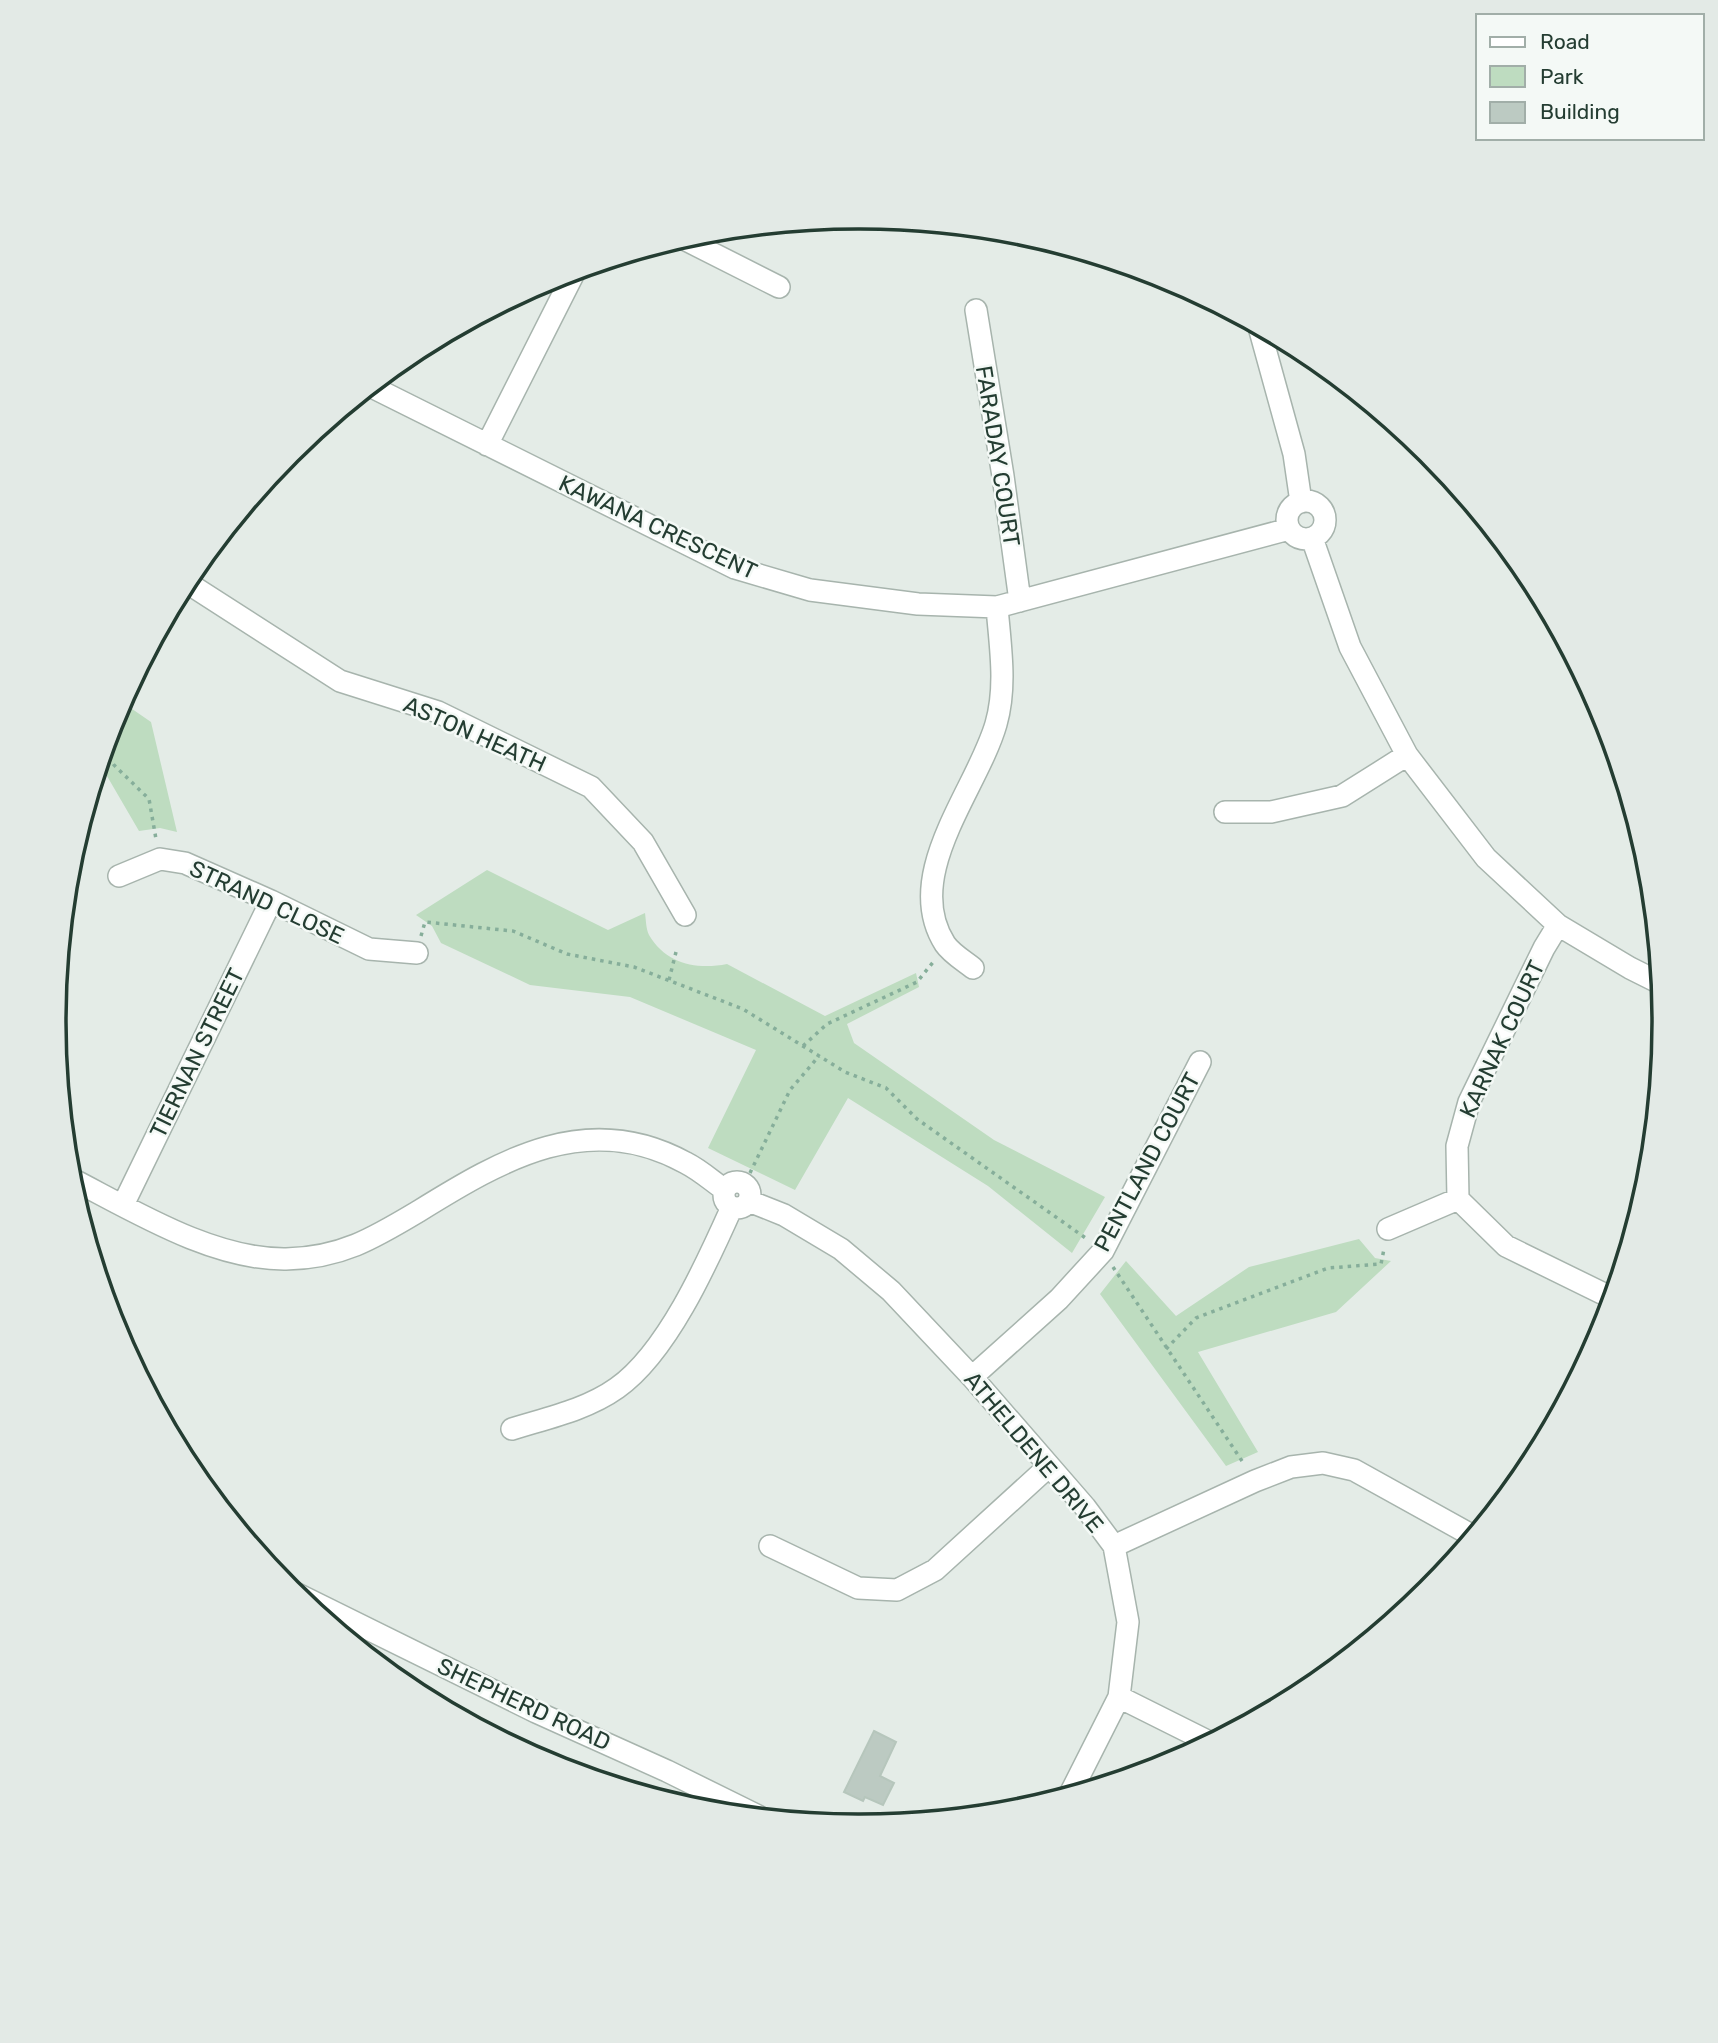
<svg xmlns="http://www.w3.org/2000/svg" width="1718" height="2043" font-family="Rubik,sans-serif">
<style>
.green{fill:#bedcc0}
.building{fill:#bccac2;stroke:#b6c6bc;stroke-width:2}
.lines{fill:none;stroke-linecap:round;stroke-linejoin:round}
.street-casing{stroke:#a7b4ad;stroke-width:24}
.path{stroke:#86ae9a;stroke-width:3.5;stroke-dasharray:3.5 5;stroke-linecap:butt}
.street{stroke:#fff;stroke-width:21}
.labels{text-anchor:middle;stroke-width:5;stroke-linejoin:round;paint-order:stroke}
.street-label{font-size:23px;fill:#243d32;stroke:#f4f9f6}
.rim{fill:none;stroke:#243d32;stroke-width:3.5}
</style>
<rect width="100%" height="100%" fill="#e4ece7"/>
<path class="green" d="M122 702 151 722 177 832 160 828 139 831 100 764 116 713Z
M487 870 608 930 645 913C646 920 646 929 649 935 666 964 697 970 727 964L825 1016 916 973 919 987 847 1024 854 1043 994 1140 1105 1197 1072 1253 988 1186 848 1098 795 1190 708 1148 756 1050 630 997 530 985 441 943 432 926 416 915Z
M1359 1239 1375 1258 1391 1261 1336 1312 1198 1352 1258 1452 1226 1466 1100 1294 1126 1261 1176 1316 1249 1267Z
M420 1686 470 1710 465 1719 417 1693Z"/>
<path class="building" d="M874 1731 896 1742 880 1776 894 1783 883 1805 865 1797 863 1801 844 1792Z"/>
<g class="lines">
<defs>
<path id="street" d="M682 238 779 287
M976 310 1003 476 1020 601
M1259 327 1294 454 1301 502
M370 386 735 568 810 590 918 604 997 607 1289 529
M487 445 575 271
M1287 520a19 19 0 1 1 38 0a19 19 0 1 1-38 0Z
M1312 538 1350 647 1407 755 1486 858 1558 925 1630 968 1660 983
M186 582 340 681 438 712 591 787 643 842 685 915
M1225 812H1271L1342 796 1407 755
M119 876 160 859 185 863 271 901 369 949 417 953
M1558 925 1544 948 1469 1102 1457 1146 1458 1199 1506 1246 1612 1298
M973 968C964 961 951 953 945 944 901 875 977 790 996 724 1007 686 1000 645 997 607
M70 1178C134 1211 213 1260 286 1259 341 1258 374 1238 419 1211 503 1159 588 1109 686 1163 700 1170 712 1181 725 1190
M724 1195a13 13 0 1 1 26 0a13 13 0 1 1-26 0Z
M749 1201 784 1215 841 1249 891 1291 972 1377 1085 1507 1114 1546 1128 1622 1119 1697 1070 1794
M123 1205 271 901
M1388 1229 1458 1199
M972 1377 1059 1299 1103 1251 1200 1062
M512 1429C547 1418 586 1410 617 1388 667 1353 707 1263 732 1207
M770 1546 858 1588 897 1590 935 1570 1048 1467
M1114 1546 1255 1481 1291 1467 1323 1463 1354 1470 1473 1536
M291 1591 536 1712 667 1771 758 1816
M1119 1697 1209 1742"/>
</defs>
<use href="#street" class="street-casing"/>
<path class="path" d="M104 750 114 765 149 799 156 839
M421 936 425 922 513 931 567 954 634 967 743 1009 845 1072 886 1088 917 1119 1087 1239
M669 980 676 952
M803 1046 827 1024 917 982 934 961
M750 1173 790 1090 819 1056
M1113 1267 1244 1464
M1166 1349 1196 1318 1328 1268 1381 1264 1384 1249"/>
<use href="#street" class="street"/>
</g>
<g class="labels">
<g class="street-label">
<text transform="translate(998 456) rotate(81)" y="8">FARADAY COURT</text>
<text transform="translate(658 527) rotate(25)" y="8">KAWANA CRESCENT</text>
<text transform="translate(475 734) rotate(24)" y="8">ASTON HEATH</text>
<text transform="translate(267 902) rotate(25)" y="8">STRAND CLOSE</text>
<text transform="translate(1502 1039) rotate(-65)" y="8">KARNAK COURT</text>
<text transform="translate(197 1053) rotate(-64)" y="8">TIERNAN STREET</text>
<text transform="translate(1147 1162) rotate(-62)" y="8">PENTLAND COURT</text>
<text transform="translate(1034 1452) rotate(50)" y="8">ATHELDENE DRIVE</text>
<text transform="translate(524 1704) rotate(25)" y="8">SHEPHERD ROAD</text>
</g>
</g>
<path d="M0 0H1718V2043H0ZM858 229H860A792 792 0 0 1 1652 1021V1022A792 792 0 0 1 860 1814H858A792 792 0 0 1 66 1022V1021A792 792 0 0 1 858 229Z" fill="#e3eae6" fill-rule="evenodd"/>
<path class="rim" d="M858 229H860A792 792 0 0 1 1652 1021V1022A792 792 0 0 1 860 1814H858A792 792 0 0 1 66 1022V1021A792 792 0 0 1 858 229Z"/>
<rect x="1476" y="14" width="228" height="126" fill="#f4f9f6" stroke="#a1aea8" stroke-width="2"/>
<rect x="1490" y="37" width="35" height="10" fill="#ffffff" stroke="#a1aea8" stroke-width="2"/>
<text x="1540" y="49" font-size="21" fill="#243d32">Road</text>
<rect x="1490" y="66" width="35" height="21" fill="#bedcc0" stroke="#a1aea8" stroke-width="2"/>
<text x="1540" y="84" font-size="21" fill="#243d32">Park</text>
<rect x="1490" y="102" width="35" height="21" fill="#bccac2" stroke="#a1aea8" stroke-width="2"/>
<text x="1540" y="119" font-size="21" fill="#243d32">Building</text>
</svg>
